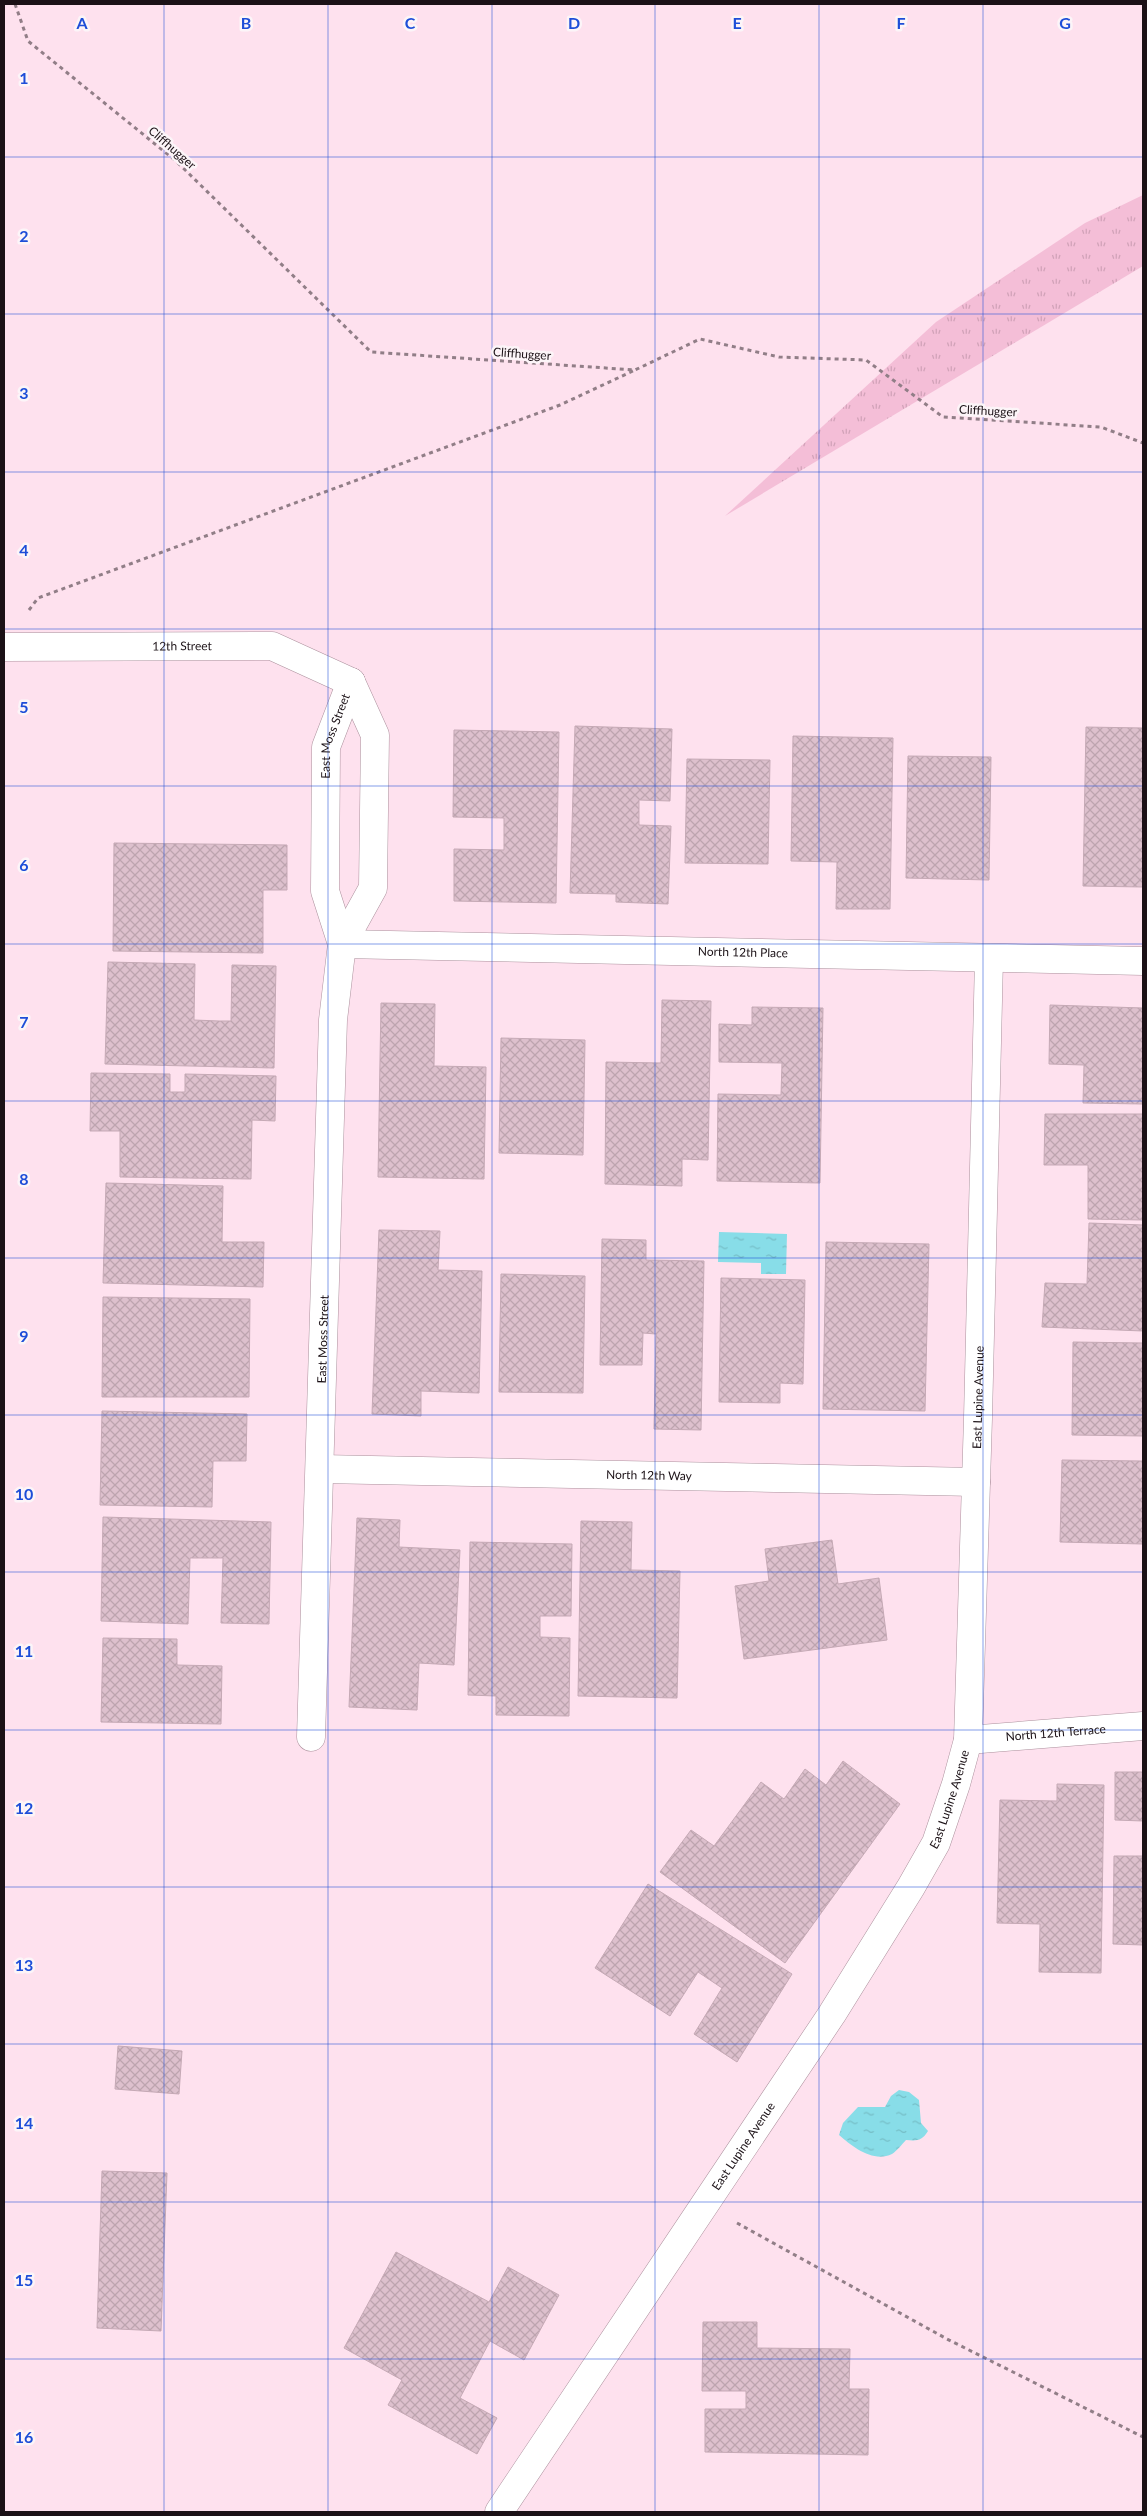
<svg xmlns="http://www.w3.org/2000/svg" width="1147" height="2516" font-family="Lato,sans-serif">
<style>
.grass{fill:url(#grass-tufts)}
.water{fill:url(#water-ripples)}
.building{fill:url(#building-cross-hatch);stroke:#c5a9b5}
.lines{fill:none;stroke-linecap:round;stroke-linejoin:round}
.minor-casing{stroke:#ac919d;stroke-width:29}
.path{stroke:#917e87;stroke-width:3;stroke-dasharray:4 4;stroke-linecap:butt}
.minor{stroke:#fff;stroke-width:28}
.grid{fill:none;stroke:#1d4ed8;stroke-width:1;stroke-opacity:0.55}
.labels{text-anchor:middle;stroke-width:5;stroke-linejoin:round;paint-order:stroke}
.street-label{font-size:12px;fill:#1b1116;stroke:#fcf5f8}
.grid-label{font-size:16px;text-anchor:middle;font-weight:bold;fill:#1d4ed8;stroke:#fcf5f8;stroke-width:5;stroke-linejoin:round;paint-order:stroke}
</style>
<defs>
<pattern id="grass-tufts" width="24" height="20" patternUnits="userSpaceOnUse" patternTransform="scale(1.25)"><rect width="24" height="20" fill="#f4bed7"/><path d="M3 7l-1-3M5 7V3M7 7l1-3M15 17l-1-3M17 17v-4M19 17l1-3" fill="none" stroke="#d1a2b8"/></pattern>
<pattern id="water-ripples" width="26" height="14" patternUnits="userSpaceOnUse" patternTransform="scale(1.25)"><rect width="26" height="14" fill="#88dde8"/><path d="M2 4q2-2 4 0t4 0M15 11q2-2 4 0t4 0" fill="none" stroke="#75bdc6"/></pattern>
<pattern id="building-cross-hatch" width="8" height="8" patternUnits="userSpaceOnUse" patternTransform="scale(1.25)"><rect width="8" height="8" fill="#ddc0cd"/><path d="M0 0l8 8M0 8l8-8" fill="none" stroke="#bda4af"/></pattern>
</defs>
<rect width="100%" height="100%" fill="#fee1ee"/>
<path class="grass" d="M1143 195V266L725 516 936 322 1085 223Z"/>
<path class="water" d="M719 1232 787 1234 786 1274H761V1263L718 1262Z
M899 2090 909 2092 919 2100 921 2123 928 2131C922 2141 917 2141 906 2140 902 2144 897 2151 892 2154 873 2163 853 2147 839 2135L843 2123 858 2107H885L891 2096Z"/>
<path class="building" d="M575 726 672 729 670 801 639 800V825L671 826 668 904 616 902V894L570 893Z
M1086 727 1143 728V887L1083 886Z
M454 730 559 732 556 903 454 901V849L504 850V818L453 817Z
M793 736 893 738 890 909H836L837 862 791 861Z
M908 756 991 757 989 880 906 878Z
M687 759 770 760 768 864 685 863Z
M114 843 287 845V890H263V953L113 951Z
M108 962 195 964 194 1020 219 1021H231L232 965 276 966 274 1068 105 1064Z
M662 1000 711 1001 708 1160 682 1159V1186L605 1184 606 1062 661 1063Z
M381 1003 435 1004 434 1066 486 1067 484 1179 378 1177Z
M1050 1005 1143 1008V1104L1083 1103 1084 1065 1049 1064Z
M752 1007 823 1008 820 1183 717 1181 718 1094 781 1095 782 1063 719 1062V1024L752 1025Z
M501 1038 585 1040 583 1155 499 1153Z
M91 1073 170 1074V1092H185V1074L276 1076 275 1121 252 1120 251 1179 120 1177V1131H90Z
M1045 1114H1143V1220L1088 1219V1165H1044Z
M106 1183 223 1186 222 1242H264L263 1287 103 1283Z
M1089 1223 1143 1225V1331L1042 1327 1045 1283 1087 1284Z
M379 1230 440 1231 438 1270 482 1271 479 1393 421 1391V1416L372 1414Z
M602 1239 646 1240V1260L704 1261 701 1430 654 1429 656 1334 643 1333 642 1365H600Z
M826 1242 929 1244 925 1411 823 1409Z
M501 1274 585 1276 583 1393 499 1392Z
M721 1278 805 1280 803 1384 780 1383V1403L719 1402Z
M103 1297 250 1299 249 1397H102Z
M1073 1342 1143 1343V1436L1072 1435Z
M102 1411 247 1414 246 1461H213L212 1507 100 1505Z
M1062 1460 1143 1461V1544L1060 1542Z
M103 1517 271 1522 269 1624 221 1623 223 1558H190L188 1624 101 1621Z
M357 1518 400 1520 399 1547 460 1550 454 1665 419 1663 417 1710 349 1707Z
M581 1521 632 1522 631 1570 680 1571 677 1698 578 1696Z
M832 1540 838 1584 879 1578 887 1640 744 1659 735 1586 769 1581 765 1549Z
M470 1542 572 1544 571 1616H540V1637L570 1638 569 1716 496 1715V1696L468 1695Z
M103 1638 177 1639V1665L222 1666 221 1724 101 1722Z
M843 1761 900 1804 785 1963 660 1872 691 1830 714 1846 761 1782 784 1799 805 1769 826 1785Z
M1115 1772H1143V1821L1115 1820Z
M1057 1784 1104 1785 1101 1973 1039 1972 1040 1924 997 1923 1000 1800 1057 1801Z
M1114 1856H1143V1945L1113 1944Z
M648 1884 792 1974 737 2062 694 2034 722 1988 698 1972 670 2016 595 1968Z
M118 2046 182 2051 179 2094 115 2089Z
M102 2171 167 2173 161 2331 97 2328Z
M396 2252 489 2302 508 2267 559 2295 524 2360 490 2341 460 2398 497 2418 477 2454 388 2405 402 2380 344 2348Z
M703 2322H757V2348L850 2349 849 2389H869L868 2455 705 2452V2409H746V2391H702Z"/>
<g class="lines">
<defs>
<g id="minor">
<path id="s1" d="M4 647 272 646 351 682"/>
<path id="s2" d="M342 944 1143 961"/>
<path id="s3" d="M342 944 325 891 326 747 351 682"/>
<path id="s4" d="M321 1469 976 1482"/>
<path id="s5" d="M311 1737 333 1020 342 944 373 888 375 735 351 682"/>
<path id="s6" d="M968 1740 1143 1726"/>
<path id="s7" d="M499 2512 832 2014 911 1887 936 1843 956 1784 968 1740 978 1418 989 959"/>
</g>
</defs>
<use href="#minor" class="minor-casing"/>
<path class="path" d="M15 4 28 41 176 161 371 352 635 370 700 339 779 357 866 360 943 417 1101 427 1143 443
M29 610 38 598 560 405 635 370
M737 2223 947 2339 1143 2437"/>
<use href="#minor" class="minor"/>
</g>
<path class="grid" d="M164 4V2512M328 4V2512M492 4V2512M655 4V2512M819 4V2512M983 4V2512M4 157H1143M4 314H1143M4 472H1143M4 629H1143M4 786H1143M4 944H1143M4 1101H1143M4 1258H1143M4 1415H1143M4 1572H1143M4 1730H1143M4 1887H1143M4 2044H1143M4 2202H1143M4 2359H1143"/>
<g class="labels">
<g class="street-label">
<text transform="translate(172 148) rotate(41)" y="4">Cliffhugger</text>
<text transform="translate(522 354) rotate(4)" y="4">Cliffhugger</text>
<text transform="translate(988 411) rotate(3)" y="4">Cliffhugger</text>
<text dy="4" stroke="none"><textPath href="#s1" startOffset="178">12th Street</textPath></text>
<text dy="4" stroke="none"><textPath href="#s3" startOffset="212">East Moss Street</textPath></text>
<text dy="4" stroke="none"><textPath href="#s2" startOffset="401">North 12th Place</textPath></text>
<text dy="4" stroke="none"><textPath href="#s5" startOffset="398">East Moss Street</textPath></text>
<text dy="4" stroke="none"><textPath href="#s7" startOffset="1250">East Lupine Avenue</textPath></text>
<text dy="4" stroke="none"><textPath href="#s4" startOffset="328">North 12th Way</textPath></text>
<text dy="4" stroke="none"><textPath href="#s6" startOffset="88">North 12th Terrace</textPath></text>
<text dy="4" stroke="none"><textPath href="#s7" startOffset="845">East Lupine Avenue</textPath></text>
<text dy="4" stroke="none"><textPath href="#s7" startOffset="440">East Lupine Avenue</textPath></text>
</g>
</g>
<g class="grid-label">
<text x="82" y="29">A</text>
<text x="246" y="29">B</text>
<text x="410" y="29">C</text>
<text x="574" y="29">D</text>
<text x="737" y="29">E</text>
<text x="901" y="29">F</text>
<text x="1065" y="29">G</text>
<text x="24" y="84">1</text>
<text x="24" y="242">2</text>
<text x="24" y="399">3</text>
<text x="24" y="556">4</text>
<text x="24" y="713">5</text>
<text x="24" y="871">6</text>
<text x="24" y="1028">7</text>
<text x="24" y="1185">8</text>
<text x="24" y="1342">9</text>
<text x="24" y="1500">10</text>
<text x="24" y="1657">11</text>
<text x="24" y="1814">12</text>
<text x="24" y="1971">13</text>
<text x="24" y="2129">14</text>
<text x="24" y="2286">15</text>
<text x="24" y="2443">16</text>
</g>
<rect width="1147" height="2516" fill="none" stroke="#1b1116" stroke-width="10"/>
</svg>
